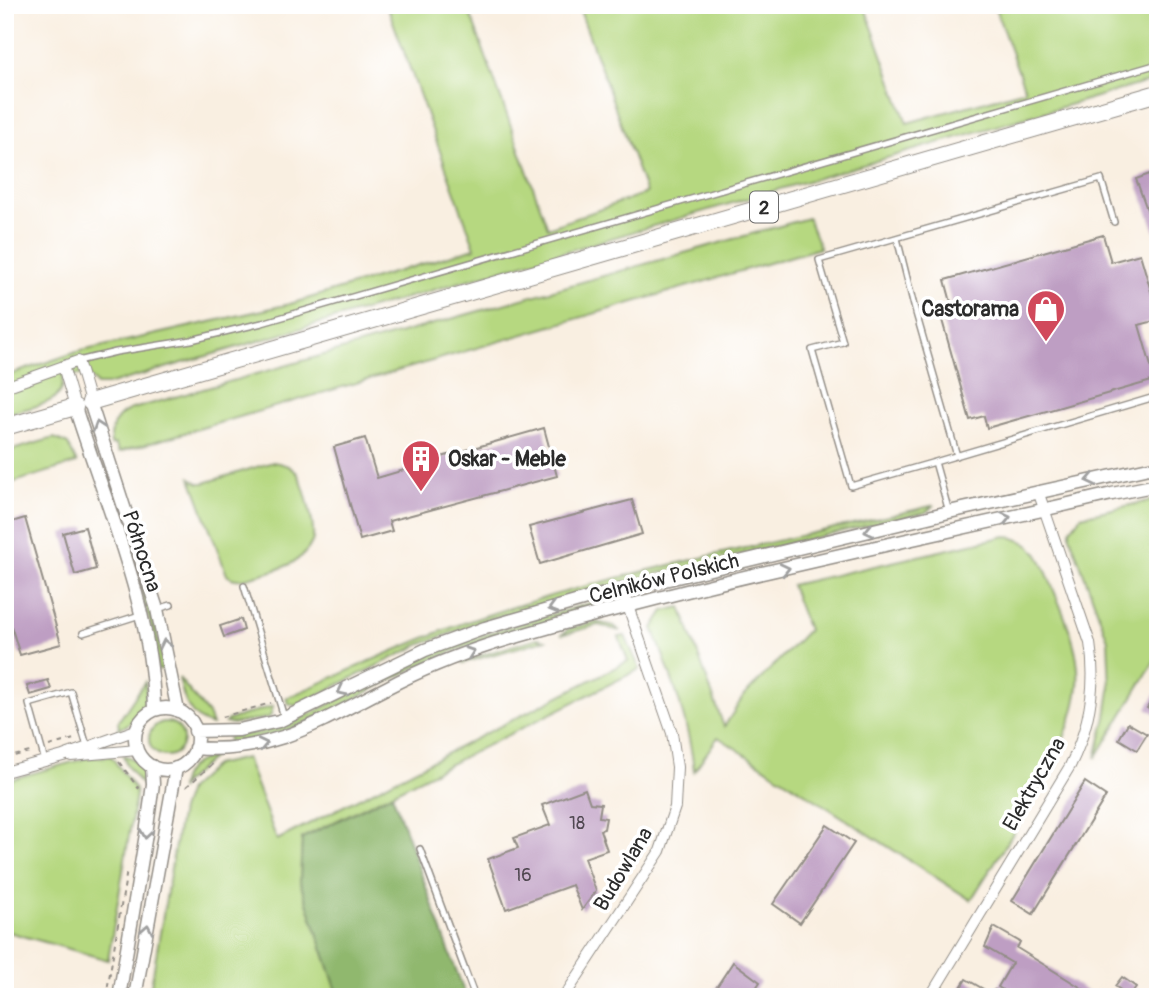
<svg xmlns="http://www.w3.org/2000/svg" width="1163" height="1002" font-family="Pangolin,sans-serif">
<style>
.green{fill:#b6d880;stroke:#708256;stroke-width:2}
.forest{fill:#90b86e;stroke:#5e724c;stroke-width:2}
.building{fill:#be9ec3}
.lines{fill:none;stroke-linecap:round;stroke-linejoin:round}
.service-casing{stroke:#928d86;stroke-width:8}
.minor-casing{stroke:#928d86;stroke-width:12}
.tertiary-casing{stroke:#928d86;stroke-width:15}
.trunk-casing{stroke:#928d86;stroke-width:18}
.path{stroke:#928d86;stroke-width:2;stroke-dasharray:5 5;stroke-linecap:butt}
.service{stroke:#fff;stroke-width:5}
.minor{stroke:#fff;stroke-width:10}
.tertiary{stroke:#fff;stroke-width:12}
.trunk{stroke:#fff;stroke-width:16}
.oneway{stroke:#a0a0a0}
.labels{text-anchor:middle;stroke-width:7;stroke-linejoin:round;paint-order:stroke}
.number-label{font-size:18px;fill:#504851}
.shield{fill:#fff;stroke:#6b6b6b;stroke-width:2}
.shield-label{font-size:19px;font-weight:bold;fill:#2b2b2b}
.poi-label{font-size:21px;font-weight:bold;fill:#2b2b2b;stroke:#fff;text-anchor:end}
.street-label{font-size:21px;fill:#2b2b2b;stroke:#fff}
</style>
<rect width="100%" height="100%" fill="#fff"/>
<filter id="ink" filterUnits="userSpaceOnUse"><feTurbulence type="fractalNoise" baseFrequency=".0143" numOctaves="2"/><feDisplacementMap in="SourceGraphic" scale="14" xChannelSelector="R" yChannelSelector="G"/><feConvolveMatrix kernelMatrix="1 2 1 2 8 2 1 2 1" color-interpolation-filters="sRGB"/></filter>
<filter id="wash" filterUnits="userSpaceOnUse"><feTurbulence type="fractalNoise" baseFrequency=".00686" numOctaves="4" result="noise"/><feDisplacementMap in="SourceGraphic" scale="28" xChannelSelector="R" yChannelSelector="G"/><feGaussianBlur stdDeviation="1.57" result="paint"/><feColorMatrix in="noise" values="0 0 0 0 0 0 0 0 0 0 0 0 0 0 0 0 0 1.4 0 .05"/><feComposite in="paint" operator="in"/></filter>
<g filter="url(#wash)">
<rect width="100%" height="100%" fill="#f9efe1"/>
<path class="green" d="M387 5H467L548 228 646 193 578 5H864L907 123 1025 90 994 5H1158V79L107 385H97L87 373 62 379C69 404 23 409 5 414V376L9 375 77 352 290 304 475 248Z
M808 218 820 248 119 452 115 444 111 445C110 429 114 417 129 410Z
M54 438 68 444 77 463 5 485V452Z
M273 462C282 463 291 466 297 473 304 484 317 531 312 542 303 563 278 570 258 575 247 578 236 583 227 575L191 478 199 483H204Z
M1158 499V655L1096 758 1106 717 1110 690 1108 640 1070 536V530L1081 516Z
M935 505 926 512 633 579 492 618 419 645 296 706 288 703 286 698C346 673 405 643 467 622 618 570 780 543 935 505Z
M1006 536C1041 543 1042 563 1055 593 1067 622 1081 654 1078 686 1072 751 1006 843 971 900L718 737 694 771C689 721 671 676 653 628L664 611 681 607 724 727 743 697 808 630 791 585Z
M138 571 156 629 164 669 158 670 152 630 136 572Z
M594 602 596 608C542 624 487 636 436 658 368 686 303 738 228 742V737L258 733 288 725 434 653 495 631Z
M596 622 614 626 620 631 598 625 561 635 570 628Z
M625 636 640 669 302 838 300 882 339 997H149L181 810 188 790 215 765 246 758 277 840 628 661 619 637Z
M538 638 545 640 463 663 462 661Z
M179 678 208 714 212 725C189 720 183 698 179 678Z
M145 682C149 702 139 721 119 729L118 722Z
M273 706 271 715 268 718 232 724 225 723 228 720Z
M149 739a17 17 0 1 1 34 0a17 17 0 1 1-34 0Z
M123 755C140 759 146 773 145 789L127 766Z
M111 756 134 788 136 794 108 960 5 931V781L87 758Z
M213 757 183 784 180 790C181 772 195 759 213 757Z"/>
<path class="forest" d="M392 794 466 997H339L300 882 302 838Z"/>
<g id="blocks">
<path class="building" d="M1158 171V237H1157L1136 179Z
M1103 235 1111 262 1140 254 1158 315V320L1139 325 1155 380 987 428 984 416 970 420 942 320 955 317 945 280Z
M544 428 557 476 389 521 392 531 360 540 334 447 365 438 377 478 418 466 417 464Z
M632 500 642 534 540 564 529 527Z
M25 518 61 644 20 655 5 606V524Z
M85 527 96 569 75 575 63 533Z
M241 619 244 630 224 637 220 626Z
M48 680 51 689 30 695 27 686Z
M1158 690V715L1147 708Z
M1128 723 1147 734 1137 750 1119 739Z
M1085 782 1106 796 1033 914 1012 901Z
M585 789 590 803 601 804 599 817 606 818 604 829 600 830 607 850 584 858 596 891 582 910 572 885 506 909 488 859 518 848 514 838 550 825 542 805Z
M827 825 854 843 800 923 773 904Z
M994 927 1020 942 1017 948 1096 997H1014L998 987 1012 963 985 947Z
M733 962 760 982 750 997H710Z
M1122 977 1136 987 1129 996 1115 986Z
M966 979 990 993 991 997H955Z"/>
</g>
</g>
<g filter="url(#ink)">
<use href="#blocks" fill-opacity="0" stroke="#928d86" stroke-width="2"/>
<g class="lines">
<defs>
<path id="service" d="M897 238 914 306 957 456
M78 361 116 352 191 340 262 323 1158 64
M935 462 851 486 812 350 843 342 819 260 1101 179 1114 222
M949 512 935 462 1158 396
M244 586 284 717
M157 609 171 605
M83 633 140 615
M45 761 29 704 71 692 87 746
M420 849 475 997
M995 993 1001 997"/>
<path id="minor" d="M63 366 75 407
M5 387 78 361 90 402
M71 756 137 750
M5 772 63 756 136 730
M564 997 660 851 675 807 677 767 672 733 622 589
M930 997 1070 766C1090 726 1097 687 1090 643L1038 491"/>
<path id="tertiary" d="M90 402 157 609 178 711
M75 407C105 503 153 610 154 710
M135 739a31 31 0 1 1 62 0a31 31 0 1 1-62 0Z
M195 731 239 730 279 721 425 650 485 628 593 597 949 512 1158 466
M195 748C270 755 323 720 388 687 422 669 458 655 495 643 698 582 906 542 1112 494L1158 485
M119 997 146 834 153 784 152 766
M135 997 176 768"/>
<path id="trunk" d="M90 402 1158 93
M5 427 75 407"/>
</defs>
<use href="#service" class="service-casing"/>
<use href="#minor" class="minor-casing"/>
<use href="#tertiary" class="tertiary-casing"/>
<use href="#trunk" class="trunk-casing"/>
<path class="path" d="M222 717 271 703
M49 746 74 739
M5 758 34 751
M119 762 139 789
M186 787 216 761
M106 997 127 870"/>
<use href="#service" class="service"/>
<use href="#minor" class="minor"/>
<use href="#tertiary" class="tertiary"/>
<use href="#trunk" class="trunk"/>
</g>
<defs><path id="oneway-chevron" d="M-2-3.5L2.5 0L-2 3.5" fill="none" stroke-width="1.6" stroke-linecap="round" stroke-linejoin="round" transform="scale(1.75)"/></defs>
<g class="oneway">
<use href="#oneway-chevron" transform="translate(98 426) rotate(-108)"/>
<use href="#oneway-chevron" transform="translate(1091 480) rotate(168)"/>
<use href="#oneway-chevron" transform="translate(1006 518) rotate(-13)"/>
<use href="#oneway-chevron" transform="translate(869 531) rotate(167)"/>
<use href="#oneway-chevron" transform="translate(785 569) rotate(-13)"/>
<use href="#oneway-chevron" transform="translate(553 608) rotate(164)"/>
<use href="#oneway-chevron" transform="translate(165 644) rotate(-102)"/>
<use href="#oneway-chevron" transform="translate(470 652) rotate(-19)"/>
<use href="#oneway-chevron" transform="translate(342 691) rotate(153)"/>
<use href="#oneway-chevron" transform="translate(263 744) rotate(-12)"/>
<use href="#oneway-chevron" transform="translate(146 834) rotate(98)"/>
<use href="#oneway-chevron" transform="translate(147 929) rotate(-80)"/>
</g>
</g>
<defs>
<symbol id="shop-pin" viewBox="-11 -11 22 30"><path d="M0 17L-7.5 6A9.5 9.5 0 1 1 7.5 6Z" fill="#d1495b" stroke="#fff"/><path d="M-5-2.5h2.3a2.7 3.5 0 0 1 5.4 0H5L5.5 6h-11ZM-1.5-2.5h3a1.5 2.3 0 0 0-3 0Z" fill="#fff"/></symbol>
<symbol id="building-pin" viewBox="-11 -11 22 30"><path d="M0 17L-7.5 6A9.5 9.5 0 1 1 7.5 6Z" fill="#d1495b" stroke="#fff"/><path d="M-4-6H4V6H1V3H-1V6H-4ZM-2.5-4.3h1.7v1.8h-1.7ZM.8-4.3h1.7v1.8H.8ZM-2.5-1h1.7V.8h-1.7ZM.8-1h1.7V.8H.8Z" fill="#fff"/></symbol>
</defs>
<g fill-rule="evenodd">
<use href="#shop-pin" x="1024" y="287" width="44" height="60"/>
<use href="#building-pin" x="399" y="437" width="44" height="60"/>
</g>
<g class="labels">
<g class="number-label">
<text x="577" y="829">18</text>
<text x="523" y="881">16</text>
</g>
<rect class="shield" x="750" y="191.5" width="28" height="31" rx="5"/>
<g class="shield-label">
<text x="764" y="214">2</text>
</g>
<g class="poi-label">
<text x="1019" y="316">Castorama</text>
<text x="448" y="466" text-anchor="start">Oskar - Meble</text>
</g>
<g class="street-label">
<text transform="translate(142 551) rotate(72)" y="7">Północna</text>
<text transform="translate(664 578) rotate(-14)" y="7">Celników Polskich</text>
<text transform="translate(1034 784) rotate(-60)" y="7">Elektryczna</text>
<text transform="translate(623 869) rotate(-59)" y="7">Budowlana</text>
</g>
</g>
<rect width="1163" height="1002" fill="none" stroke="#fff" stroke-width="28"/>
</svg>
